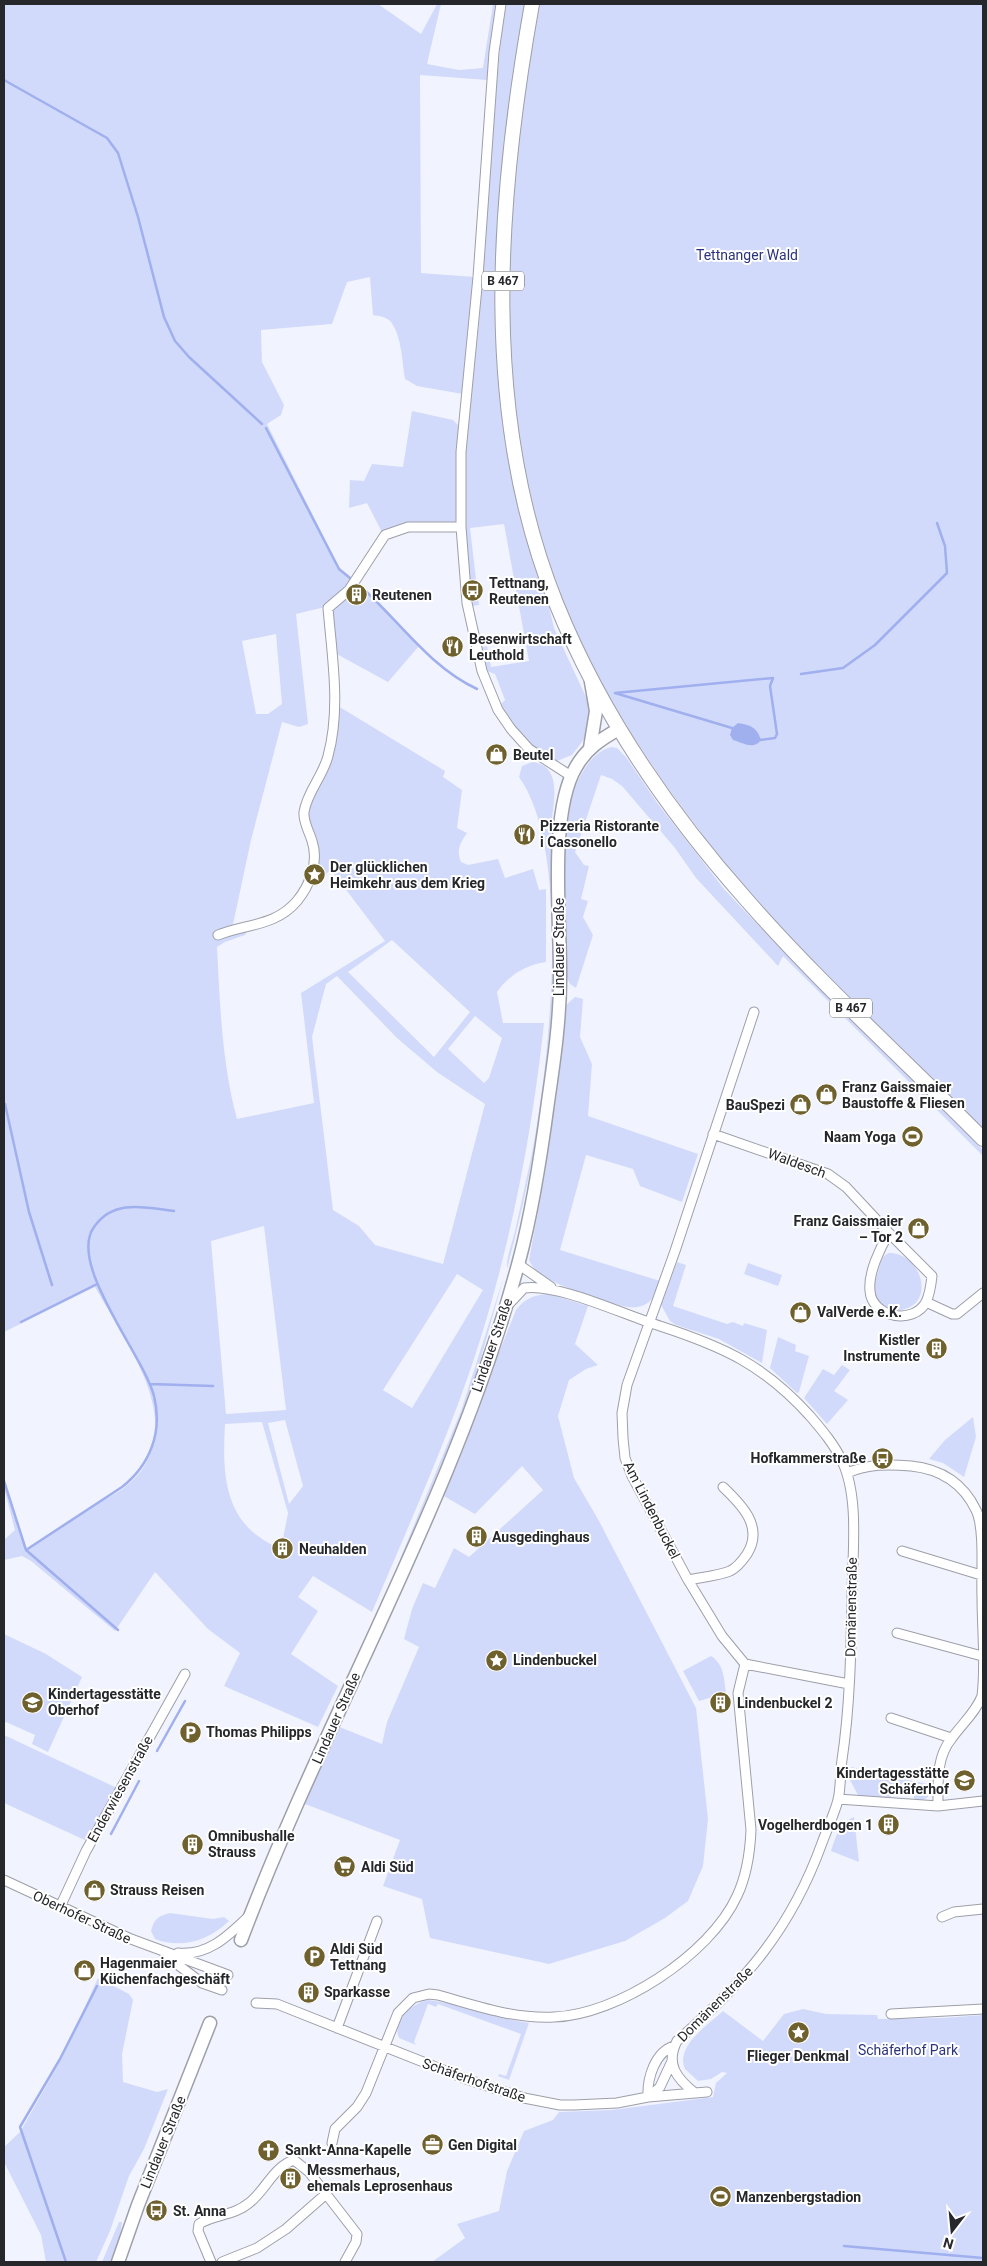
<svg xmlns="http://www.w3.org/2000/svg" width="987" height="2266" font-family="Roboto,sans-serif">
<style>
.green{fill:#d2dafb;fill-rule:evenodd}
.water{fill:#a0afee}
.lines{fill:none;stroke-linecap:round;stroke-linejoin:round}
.stream{stroke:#a0afee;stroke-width:2.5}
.street-casing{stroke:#9d9fa9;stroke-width:11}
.secondary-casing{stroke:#9d9fa9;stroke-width:15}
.primary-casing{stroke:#9d9fa9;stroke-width:16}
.street{stroke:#fff;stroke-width:9}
.secondary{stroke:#fff;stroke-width:12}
.primary{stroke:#fff;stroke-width:14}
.labels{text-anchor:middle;stroke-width:4;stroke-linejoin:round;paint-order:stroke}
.shield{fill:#fff;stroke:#67686b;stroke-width:1}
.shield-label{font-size:12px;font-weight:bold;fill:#26272b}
.park-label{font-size:14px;fill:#2b337c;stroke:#fff}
.poi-label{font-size:14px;font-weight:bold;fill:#26272b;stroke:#fff;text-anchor:start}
.street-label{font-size:14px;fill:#26272b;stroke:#fff}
</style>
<rect width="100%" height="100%" fill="#f1f4ff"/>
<path class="green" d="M4 4H378L421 34 437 4H441L427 64 459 70 483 68 493 4H496L487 80 420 75 421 273 475 277 463 394 417 386 405 379C402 362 402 337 391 322 387 317 379 316 373 315L370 277 347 282 332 324 261 330 262 362 284 405 281 415 267 424 340 569 354 580 325 607 296 614 308 724 299 727 282 722 251 840 232 929 247 931 245 935 225 942 217 947C220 1005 222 1064 237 1119L314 1103 301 993 385 941 331 870 315 882 310 880 314 870 305 816 321 778 338 706 445 771 443 777 462 790 457 828 467 833C460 843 456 851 461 862L468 865 498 859 505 878 533 869 539 890 546 889V962C526 965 509 975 497 992L503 1023H544C532 1136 510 1248 475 1356 446 1443 408 1527 372 1612L313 1576 298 1597 318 1611 291 1654 338 1686 318 1727 224 1686 240 1653 208 1629 155 1572 115 1631 31 1561 22 1556 4 1560V1540L15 1530 4 1488V1478L27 1550C50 1534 74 1519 97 1503 105 1499 114 1495 121 1490 197 1435 128 1346 95 1287L4 1332ZM276 634 282 704 268 714H256L242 641ZM392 940 470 1012 434 1057 348 972ZM337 976 397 1038 437 1072 485 1104 443 1264 375 1245 359 1226 333 1210 312 1037 326 984ZM475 1016 502 1038 489 1078 484 1083 448 1049ZM264 1226 286 1410 226 1414 211 1241ZM457 1274 483 1290 412 1408 383 1390ZM285 1420 303 1486 289 1504 268 1423ZM262 1422 288 1513 282 1544 274 1546C267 1542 260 1538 254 1533 222 1506 223 1462 225 1424Z
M504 4H527L497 339 545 590 554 628 592 710 588 734 572 755 557 761 533 748 509 720 500 705 505 700 495 674 484 670 479 648 487 646 491 667 529 661 504 524 470 528 479 605 472 606 465 528 463 475 481 302 488 180Z
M538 4H983V1133C938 1087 892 1042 846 996 807 956 766 916 731 873 720 860 710 845 700 831 643 758 586 667 554 580 528 508 514 428 510 352 504 235 520 119 538 4Z
M412 411 453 420 459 426 456 474 457 520 452 526H410L385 538 367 503 349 508 350 480 364 481 372 464 403 467Z
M359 583 419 646 388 682 333 652 331 613Z
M612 747 617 748 626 757 658 804 724 889 779 947 983 1150V1156L783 956 778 966 696 878 675 848 622 786 612 779 601 775 575 852 584 865 589 866 581 899 588 901 583 917 593 935 576 988 570 984 567 978C566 924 560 854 571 802 575 782 590 751 612 747Z
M532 762C564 765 553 806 551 826 551 838 551 851 551 864 551 907 555 950 553 993 548 1086 531 1179 507 1269 506 1259 511 1246 514 1235 520 1210 525 1184 531 1158 549 1069 573 852 519 777L522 766Z
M575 997 583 999 580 1037 592 1064 588 1116 698 1154 682 1202 640 1186 633 1169 586 1155 560 1250 660 1281C657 1289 654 1300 646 1304 641 1307 634 1308 628 1307 612 1305 553 1284 541 1275 535 1271 532 1266 529 1260L545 1174 565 1006Z
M889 1253C910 1252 927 1277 920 1296 914 1313 884 1316 876 1298 873 1290 875 1280 878 1272 880 1264 881 1256 889 1253Z
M677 1262 686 1265 673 1306 727 1324 733 1322 743 1326 744 1323 767 1330 762 1363 719 1339 676 1325 670 1321 661 1305Z
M748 1263 782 1275 778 1286 744 1274Z
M504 1276 479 1365 453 1437 401 1560 400 1559 461 1411Z
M549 1294 588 1306 575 1344 598 1365 586 1369 569 1380 558 1416 574 1478 599 1521 696 1708 708 1819 703 1866 688 1901 665 1918 625 1941 549 1964 430 1938 422 1899 383 1886 400 1840 305 1804 337 1726 382 1744 387 1722 419 1647 404 1639 412 1609 423 1583 435 1588 454 1548 469 1557 543 1490 522 1466 475 1514 442 1495 516 1310C525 1298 534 1295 549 1294Z
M778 1337 796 1345 795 1351 809 1356 799 1392 797 1393 770 1368Z
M842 1365 850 1370 834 1391 848 1400 827 1424 804 1398 823 1369 834 1375Z
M973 1417 976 1437 964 1477 943 1463 929 1459 945 1440Z
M4 1634 46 1654 82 1677 48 1752 32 1744 35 1735 6 1722 4 1723Z
M711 1656C724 1664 724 1679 726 1693L699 1701 683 1671Z
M4 1735 117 1788 87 1841 4 1803Z
M851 1767 931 1785 928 1797 923 1800H914V1794L891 1793 890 1801 859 1797 850 1780Z
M854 1817 859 1862 831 1851C836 1836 839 1824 854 1817Z
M170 1913 213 1919 224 1917 229 1921C208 1941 182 1949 155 1939L151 1931C154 1919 158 1916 170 1913Z
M98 1978 129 1994 133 2000 122 2054 123 2082 157 2092 168 2089 144 2149 129 2176 110 2231 96 2262H46L41 2235 4 2162V2147L20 2132 61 2060Z
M428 2000C462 2004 494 2018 529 2023L509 2080 498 2076 499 2074 506 2076 521 2034 438 2004 436 2007 428 2004 414 2042 416 2045 399 2038C391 2021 413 2003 428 2000Z
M803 2009 826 2014 877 2015 878 2019 943 2018 983 2015V2262H432L465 2238 457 2224 499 2211 507 2171 524 2131 553 2120 559 2112 612 2110 713 2097 716 2083 727 2073 722 2072 711 2079 698 2081 685 2069C675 2046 708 2025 723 2011L763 2041 784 2014Z
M119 2222H122L120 2237 110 2262H102Z"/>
<path class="water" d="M738 723C750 725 757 727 761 740 754 750 743 743 733 740L730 735 732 728Z"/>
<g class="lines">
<path class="stream" d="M4 80 107 138 118 153 138 217 164 317 175 341 189 357 262 424
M266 428 339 569 350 578
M359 585C398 619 429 667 477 689
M801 674 843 668 875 645 947 573 945 546 937 523
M773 678 770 686 777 734 775 738 761 740 732 728 615 693Z
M5 1104 29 1212 52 1285
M21 1322 97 1284
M150 1384 213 1386
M4 1481 26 1550 118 1630
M26 1550 122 1487C150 1465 163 1432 154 1396 144 1356 67 1264 94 1227 113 1199 144 1207 174 1211
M157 1751 185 1701
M111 1834 139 1781
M844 2246 983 2258
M66 2262 20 2127 60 2059 97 1986"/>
<defs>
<path id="street" d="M501 4 494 52 478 277 461 452V527L467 603 482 671 498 710 511 729 529 749 571 776
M218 935C246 924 276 926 297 901 310 885 319 862 312 841 309 831 303 822 304 812 307 792 323 776 328 756 341 708 332 657 328 608L349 590 385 535 408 527H461
M713 1134 828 1174 846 1187 889 1233
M889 1233 932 1276C931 1285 930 1294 926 1302 914 1325 872 1318 870 1291 868 1273 880 1248 889 1233Z
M518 1264 551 1287
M926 1302 952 1314H957L983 1293
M510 1303 524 1288C558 1283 624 1315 660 1326 724 1347 764 1365 810 1416 822 1430 834 1444 842 1461 860 1498 852 1557 852 1597 851 1652 850 1706 842 1760 840 1773 841 1787 838 1800 834 1815 827 1829 822 1843 791 1929 745 1982 677 2041 665 2064 677 2079 695 2093
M847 1473C868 1464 888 1464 911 1466 940 1469 963 1483 976 1510 985 1528 981 1575 982 1597 982 1630 986 1664 982 1696 976 1712 962 1724 952 1738 936 1757 938 1782 938 1806
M902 1551 981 1575
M688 1580C702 1577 718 1576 730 1571 738 1567 743 1560 747 1554 764 1527 742 1505 723 1487
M897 1633 982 1656
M745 1664 849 1684
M891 1718 951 1738
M838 1799 938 1806 983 1801
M4 1880 131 1939 228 1975
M60 1907 86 1851 185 1674
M942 1917 954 1912 983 1909
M178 1953C208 1956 228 1936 248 1917
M165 1955 202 1983 222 1990
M256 2003 277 2004 466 2079 524 2098 560 2105H574L617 2103 648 2097 707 2092
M891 2014 983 2009
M337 2028 377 1921
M650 2096 660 2087 672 2061
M648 2097C647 2078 655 2052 674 2046
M332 2143 335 2129 357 2107 366 2093 398 2013 413 1998 429 1994 438 1995C476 2006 514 2019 554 2017 617 2015 710 1955 737 1896 747 1875 750 1853 751 1830L738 1693 745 1664 722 1636 688 1580 632 1476 625 1458 623 1438 622 1413 627 1385 675 1251 754 1012
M211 2262 198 2231 199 2224C214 2214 234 2216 249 2203 266 2190 273 2167 294 2160L309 2172 357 2234 356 2242 345 2262
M222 2262 257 2248 286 2229 326 2194"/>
<path id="secondary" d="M590 748 596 711 591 682
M241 1940C327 1711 456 1498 519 1261 533 1209 541 1155 548 1102 554 1061 560 1020 560 979 561 922 548 814 576 767 586 749 601 739 619 729
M118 2262 138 2205 210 2023"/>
<path id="primary" d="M532 4C497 199 480 415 556 603 600 712 667 810 745 898 819 983 904 1059 983 1139"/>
</defs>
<use href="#street" class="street-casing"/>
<use href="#secondary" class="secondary-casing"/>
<use href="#primary" class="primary-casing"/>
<use href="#street" class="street"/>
<use href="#secondary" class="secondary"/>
<use href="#primary" class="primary"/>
</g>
<defs>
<symbol id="bus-disc" viewBox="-11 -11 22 22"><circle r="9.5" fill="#6f612e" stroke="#fff"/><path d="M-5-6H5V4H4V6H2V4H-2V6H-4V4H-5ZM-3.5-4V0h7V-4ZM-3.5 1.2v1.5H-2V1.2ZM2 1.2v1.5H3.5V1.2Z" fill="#fff"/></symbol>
<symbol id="building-disc" viewBox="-11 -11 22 22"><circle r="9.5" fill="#6f612e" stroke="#fff"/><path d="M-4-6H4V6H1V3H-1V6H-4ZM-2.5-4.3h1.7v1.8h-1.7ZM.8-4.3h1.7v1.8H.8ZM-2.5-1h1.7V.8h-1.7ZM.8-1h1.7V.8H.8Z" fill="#fff"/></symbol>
<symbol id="restaurant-disc" viewBox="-11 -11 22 22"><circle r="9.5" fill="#6f612e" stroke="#fff"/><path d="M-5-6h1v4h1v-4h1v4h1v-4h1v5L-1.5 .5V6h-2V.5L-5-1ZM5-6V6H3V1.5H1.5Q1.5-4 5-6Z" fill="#fff"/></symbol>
<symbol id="shop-disc" viewBox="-11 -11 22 22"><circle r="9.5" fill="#6f612e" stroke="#fff"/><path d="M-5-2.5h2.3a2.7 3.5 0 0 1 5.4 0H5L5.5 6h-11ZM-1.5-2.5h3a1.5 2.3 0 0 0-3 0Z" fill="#fff"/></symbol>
<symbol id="sight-disc" viewBox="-11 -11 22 22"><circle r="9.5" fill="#6f612e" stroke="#fff"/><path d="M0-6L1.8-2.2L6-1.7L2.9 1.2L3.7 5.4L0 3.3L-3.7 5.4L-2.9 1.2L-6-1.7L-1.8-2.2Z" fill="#fff"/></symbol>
<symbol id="stadium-disc" viewBox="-11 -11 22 22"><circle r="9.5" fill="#6f612e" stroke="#fff"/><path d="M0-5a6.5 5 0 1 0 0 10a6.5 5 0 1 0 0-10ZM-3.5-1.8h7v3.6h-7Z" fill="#fff"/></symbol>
<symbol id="school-disc" viewBox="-11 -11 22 22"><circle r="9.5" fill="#6f612e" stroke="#fff"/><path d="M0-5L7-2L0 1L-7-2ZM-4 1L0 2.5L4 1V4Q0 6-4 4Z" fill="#fff"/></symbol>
<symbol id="parking-disc" viewBox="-11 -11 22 22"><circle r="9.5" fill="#6f612e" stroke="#fff"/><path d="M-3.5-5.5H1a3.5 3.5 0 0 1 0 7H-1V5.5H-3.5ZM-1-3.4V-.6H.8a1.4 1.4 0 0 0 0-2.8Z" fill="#fff"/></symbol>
<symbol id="supermarket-disc" viewBox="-11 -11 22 22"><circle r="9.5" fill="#6f612e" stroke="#fff"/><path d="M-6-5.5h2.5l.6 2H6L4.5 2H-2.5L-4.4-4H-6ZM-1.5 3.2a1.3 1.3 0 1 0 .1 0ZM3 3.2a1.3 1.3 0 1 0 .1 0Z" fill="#fff"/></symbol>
<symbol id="office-disc" viewBox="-11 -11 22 22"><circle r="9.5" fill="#6f612e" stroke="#fff"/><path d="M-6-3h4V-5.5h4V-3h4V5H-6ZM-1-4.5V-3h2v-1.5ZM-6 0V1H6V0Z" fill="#fff"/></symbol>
<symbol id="church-disc" viewBox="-11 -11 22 22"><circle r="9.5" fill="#6f612e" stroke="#fff"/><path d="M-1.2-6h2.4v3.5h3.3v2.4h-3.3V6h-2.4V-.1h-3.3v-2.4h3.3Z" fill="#fff"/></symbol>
</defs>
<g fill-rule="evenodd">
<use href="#bus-disc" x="460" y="578" width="25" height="25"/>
<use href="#building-disc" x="344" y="582" width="25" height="25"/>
<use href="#restaurant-disc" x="440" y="634" width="25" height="25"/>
<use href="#shop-disc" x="484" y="742" width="25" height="25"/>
<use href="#restaurant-disc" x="512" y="822" width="25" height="25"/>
<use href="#sight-disc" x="302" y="862" width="25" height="25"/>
<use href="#shop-disc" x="814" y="1082" width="25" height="25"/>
<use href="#shop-disc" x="788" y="1092" width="25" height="25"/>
<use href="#stadium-disc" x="900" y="1124" width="25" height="25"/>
<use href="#shop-disc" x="906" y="1216" width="25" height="25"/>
<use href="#shop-disc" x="788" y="1300" width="25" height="25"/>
<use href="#building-disc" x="924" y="1336" width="25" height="25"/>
<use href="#bus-disc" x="870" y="1446" width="25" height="25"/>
<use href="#building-disc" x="464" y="1524" width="25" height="25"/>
<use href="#building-disc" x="270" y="1536" width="25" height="25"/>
<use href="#sight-disc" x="484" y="1648" width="25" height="25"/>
<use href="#school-disc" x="20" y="1690" width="25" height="25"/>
<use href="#building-disc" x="708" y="1690" width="25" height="25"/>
<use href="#parking-disc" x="178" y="1720" width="25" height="25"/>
<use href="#school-disc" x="952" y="1768" width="25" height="25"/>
<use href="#building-disc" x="876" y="1812" width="25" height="25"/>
<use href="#building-disc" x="180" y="1832" width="25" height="25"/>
<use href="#supermarket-disc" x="332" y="1854" width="25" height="25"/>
<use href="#shop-disc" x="82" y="1878" width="25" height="25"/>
<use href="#parking-disc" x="302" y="1944" width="25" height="25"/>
<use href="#shop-disc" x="72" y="1958" width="25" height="25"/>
<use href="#building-disc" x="296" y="1980" width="25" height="25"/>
<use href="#sight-disc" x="786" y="2020" width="25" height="25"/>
<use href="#office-disc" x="420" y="2132" width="25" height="25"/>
<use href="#church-disc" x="256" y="2138" width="25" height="25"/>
<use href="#building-disc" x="278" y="2166" width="25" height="25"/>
<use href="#stadium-disc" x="708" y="2184" width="25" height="25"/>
<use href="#bus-disc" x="144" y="2198" width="25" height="25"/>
</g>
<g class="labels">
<g class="shield">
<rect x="482" y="271.5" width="42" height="19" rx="4"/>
<rect x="830" y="998.5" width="42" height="19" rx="4"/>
</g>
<g class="shield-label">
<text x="503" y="285">B 467</text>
<text x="851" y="1012">B 467</text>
</g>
<g class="park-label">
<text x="747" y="260">Tettnanger Wald</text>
<text x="908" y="2055">Schäferhof Park</text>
</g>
<g class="poi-label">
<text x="489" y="588">Tettnang,<tspan x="489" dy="16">Reutenen</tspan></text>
<text x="372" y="600">Reutenen</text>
<text x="469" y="644">Besenwirtschaft<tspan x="469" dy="16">Leuthold</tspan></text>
<text x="513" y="760">Beutel</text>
<text x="540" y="831">Pizzeria Ristorante<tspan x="540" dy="16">i Cassonello</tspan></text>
<text x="330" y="872">Der glücklichen<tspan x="330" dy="16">Heimkehr aus dem Krieg</tspan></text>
<text x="842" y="1092">Franz Gaissmaier<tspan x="842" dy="16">Baustoffe &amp; Fliesen</tspan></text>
<text x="785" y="1110" text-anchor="end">BauSpezi</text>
<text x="896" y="1142" text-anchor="end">Naam Yoga</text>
<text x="903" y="1226" text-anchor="end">Franz Gaissmaier<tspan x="903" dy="16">– Tor 2</tspan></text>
<text x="817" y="1317">ValVerde e.K.</text>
<text x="920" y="1345" text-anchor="end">Kistler<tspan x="920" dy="16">Instrumente</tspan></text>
<text x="866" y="1463" text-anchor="end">Hofkammerstraße</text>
<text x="492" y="1542">Ausgedinghaus</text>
<text x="299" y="1554">Neuhalden</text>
<text x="513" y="1665">Lindenbuckel</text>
<text x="48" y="1699">Kindertagesstätte<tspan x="48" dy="16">Oberhof</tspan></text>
<text x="737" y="1708">Lindenbuckel 2</text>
<text x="206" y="1737">Thomas Philipps</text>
<text x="949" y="1778" text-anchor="end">Kindertagesstätte<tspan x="949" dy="16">Schäferhof</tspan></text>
<text x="873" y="1830" text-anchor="end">Vogelherdbogen 1</text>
<text x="208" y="1841">Omnibushalle<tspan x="208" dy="16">Strauss</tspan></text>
<text x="361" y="1872">Aldi Süd</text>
<text x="110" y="1895">Strauss Reisen</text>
<text x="330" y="1954">Aldi Süd<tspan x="330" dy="16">Tettnang</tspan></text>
<text x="100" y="1968">Hagenmaier<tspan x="100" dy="16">Küchenfachgeschäft</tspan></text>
<text x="324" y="1997">Sparkasse</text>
<text x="798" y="2061" text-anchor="middle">Flieger Denkmal</text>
<text x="448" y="2150">Gen Digital</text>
<text x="285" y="2155">Sankt-Anna-Kapelle</text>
<text x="307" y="2175">Messmerhaus,<tspan x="307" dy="16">ehemals Leprosenhaus</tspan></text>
<text x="736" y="2202">Manzenbergstadion</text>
<text x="173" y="2216">St. Anna</text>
</g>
<g class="street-label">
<text transform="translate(559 947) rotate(-90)" y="5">Lindauer Straße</text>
<text transform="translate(797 1163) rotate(20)" y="5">Waldesch</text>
<text transform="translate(492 1345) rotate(-71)" y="5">Lindauer Straße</text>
<text transform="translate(652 1510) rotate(63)" y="5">Am Lindenbuckel</text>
<text transform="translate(851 1607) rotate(-89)" y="5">Domänenstraße</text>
<text transform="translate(336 1718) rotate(-66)" y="5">Lindauer Straße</text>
<text transform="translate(120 1789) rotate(-61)" y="5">Enderwiesenstraße</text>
<text transform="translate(82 1917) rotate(25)" y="5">Oberhofer Straße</text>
<text transform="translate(715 2004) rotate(-45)" y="5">Domänenstraße</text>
<text transform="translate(474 2080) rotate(19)" y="5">Schäferhofstraße</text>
<text transform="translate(163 2142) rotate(-68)" y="5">Lindauer Straße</text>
</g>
</g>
<rect width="987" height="2266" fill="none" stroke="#26272b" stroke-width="10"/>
<g transform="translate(952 2231) rotate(196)" stroke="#ffffff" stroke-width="4" paint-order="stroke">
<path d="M0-4L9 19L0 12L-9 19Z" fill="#26272b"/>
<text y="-8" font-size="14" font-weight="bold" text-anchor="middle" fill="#26272b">N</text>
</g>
</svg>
